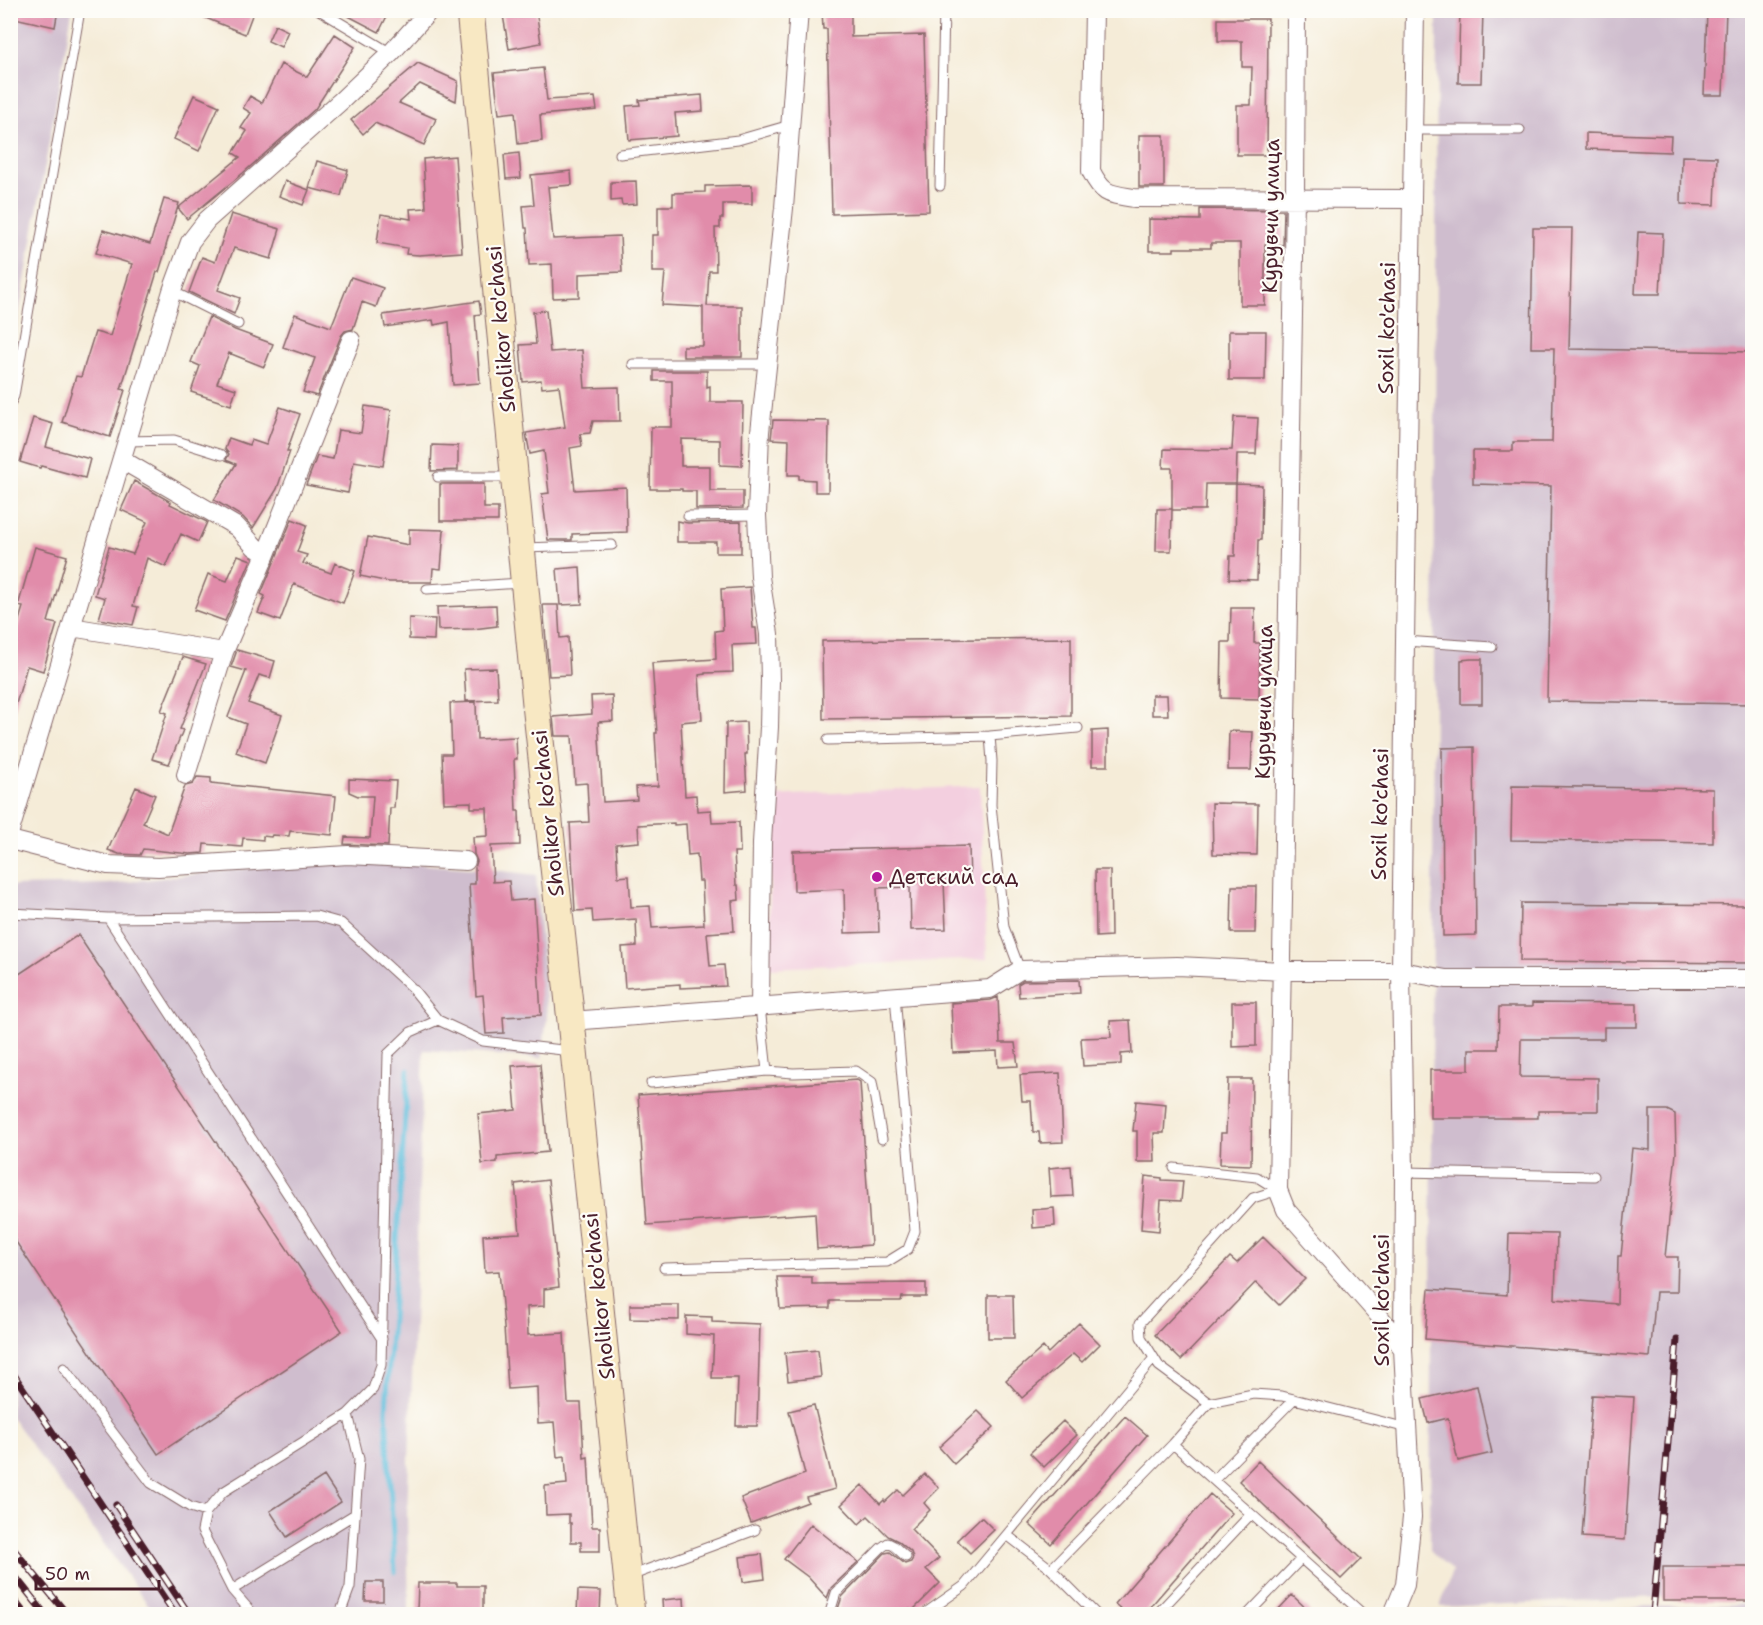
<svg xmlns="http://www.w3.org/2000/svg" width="1763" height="1625" font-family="'Shantell Sans',sans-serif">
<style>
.built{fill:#f3cfdf}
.industrial{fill:#cfbdce}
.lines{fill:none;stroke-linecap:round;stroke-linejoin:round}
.stream{stroke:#5ebedc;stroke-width:5}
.building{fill:#e18caa;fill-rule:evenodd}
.lane-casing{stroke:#866768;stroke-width:11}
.street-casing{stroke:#866768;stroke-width:20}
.secondary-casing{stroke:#866768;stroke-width:29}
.lane{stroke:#fff;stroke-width:9}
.street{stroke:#fff;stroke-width:18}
.secondary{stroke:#f8e8c3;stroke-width:27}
.rail-casing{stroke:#4a1f2b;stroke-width:7}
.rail{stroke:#fdfcf7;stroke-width:4.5;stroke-dasharray:14;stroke-linecap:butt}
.poi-dot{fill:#b5179e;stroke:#fdfcf7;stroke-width:2}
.labels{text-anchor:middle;stroke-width:4.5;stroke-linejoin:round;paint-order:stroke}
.street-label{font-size:21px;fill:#4a1f2b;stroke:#fdfcf7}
.poi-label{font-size:21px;fill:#4a1f2b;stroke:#fdfcf7;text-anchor:start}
</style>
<rect width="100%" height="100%" fill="#fdfcf7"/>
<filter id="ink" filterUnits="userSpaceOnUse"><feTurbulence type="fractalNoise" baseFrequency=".0167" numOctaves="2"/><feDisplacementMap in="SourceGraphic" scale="12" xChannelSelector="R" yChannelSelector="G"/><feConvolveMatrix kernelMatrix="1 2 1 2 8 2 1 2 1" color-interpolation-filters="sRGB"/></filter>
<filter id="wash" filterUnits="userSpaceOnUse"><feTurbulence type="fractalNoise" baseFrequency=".008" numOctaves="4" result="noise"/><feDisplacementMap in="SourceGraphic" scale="24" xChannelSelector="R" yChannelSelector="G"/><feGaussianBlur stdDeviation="1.35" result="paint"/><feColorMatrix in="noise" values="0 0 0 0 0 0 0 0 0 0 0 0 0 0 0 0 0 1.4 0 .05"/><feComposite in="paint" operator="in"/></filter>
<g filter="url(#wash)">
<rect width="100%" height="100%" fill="#f5ecd8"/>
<path class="built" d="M980 786 987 959 769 968 771 796Z"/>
<path class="industrial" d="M11 11H72L11 360Z
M1437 11H1752V1593L1440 1607 1452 1571 1430 1550Z
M340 858 494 870 536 875 547 1016 542 1058 424 1050 407 1515 409 1614H155L11 1417 10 886 109 884Z
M1752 1604V1614H1444L1654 1607Z"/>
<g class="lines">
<path class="stream" d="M395 1572 386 1410 408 1070"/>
</g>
<g id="blocks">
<path class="building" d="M10 10H58L55 27 10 17Z
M186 10H254L245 34Z
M337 10H390L379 32Z
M502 10H536L541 43 509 49Z
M822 10H851V37L924 35 929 211 832 214 827 29H823Z
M1460 10H1483L1481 83H1458Z
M1707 10H1726L1723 95H1704Z
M1218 19H1268L1267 155H1237V105H1251L1252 67H1242V41H1218Z
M275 25 288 31 281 47 268 41Z
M335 34 355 47 315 109 243 173 187 219 178 208 240 157 233 153 247 131 241 128 251 113 243 108 250 96 262 103 281 64 307 77Z
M418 63 458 81 456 101 420 84 399 103 436 119 424 145 375 123 363 134 351 120Z
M543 68 547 100 595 97 597 110 540 115 542 141 518 144 515 112 499 114 494 73Z
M194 95 219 106 199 151 174 139Z
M702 95 703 111 675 113 677 136 629 140 626 106 640 105 639 100Z
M1586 133 1671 136 1670 152 1586 149Z
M1139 135H1164V187H1139Z
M519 153 521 178 506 179 504 155Z
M455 156 462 252 419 255 406 254 407 248 377 243 381 214 411 219 410 209 426 208 423 159Z
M1682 156 1717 157 1715 205 1681 204Z
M317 161 348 170 341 196 309 188Z
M571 171 572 185 548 187 553 239 620 236 622 272 579 274V297L553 298 552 264 529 265 527 228H525L523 206 534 205 531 175Z
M285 181 309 190 303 205 279 196Z
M636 181 637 204 622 205 621 200 611 201V182Z
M752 185V204H723V218H720V228H715L716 271H709L707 306H742V357H683V346H703V307L662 305 665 272H652V235H658V206H673V193L705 192V186Z
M164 199 179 203 165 249H166L159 272H157L121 389 125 390 110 437 62 422 76 376 81 377 95 332 110 336 132 264 96 253 103 230 150 244Z
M1200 209 1284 210 1283 245 1265 244V305H1240V243H1211V248H1174V251H1149V219L1200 220Z
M231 214 280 229 271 259 234 248 218 290 240 298 234 314 189 292 202 257 215 262Z
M1533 228H1572L1569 349 1752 352V704L1547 701 1551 486 1473 484V451H1513V442H1552L1554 348H1531Z
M1638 232 1663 233 1660 294H1635Z
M351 277 383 288 376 307 362 302 353 329 345 331 341 336 317 396 303 392 315 358 283 347 295 314 331 327Z
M479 301 481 314 475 315 480 383 453 385 449 322 434 325 433 320 385 327 383 315Z
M546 310 550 352 582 350 585 388 619 387 620 421H593L590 433 580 434 582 446 570 448 575 490 626 487 627 532 572 534V540H548L542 494 549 493 544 451 530 454 526 433 565 427 559 386 542 388 541 380 523 382 520 345 536 344 533 312Z
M209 317 235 330 273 344 264 367 229 353 217 383 236 389 231 405 191 392 200 366 191 362Z
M1229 331H1266L1265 380H1229Z
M654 371H707V387L710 386V402H743L742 466 720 465V440L681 439V466H710V491H743V508L696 509V491H682V489H650L651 427H672V381H654Z
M365 406 391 410 383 466 354 461 348 493 306 485 317 456 333 459 338 430 361 433Z
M280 407 300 414 287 451H290L277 489 253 528 243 517 214 500 236 464 226 460 229 454 225 449 229 438 249 445 251 440 266 445Z
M1234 417 1258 418 1256 454H1237L1236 484H1206L1205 510H1172V468H1163L1164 449 1232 450Z
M33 418 53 424 46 447 90 459 85 478 41 466 40 468 20 462Z
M773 420 829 421 828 492H815V480L799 479V475H788L789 440 771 439Z
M432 445 458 446V470L431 471Z
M134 481 171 502 170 504 207 522 198 542 181 534 166 567 147 558 133 606 138 607 133 625 99 619 105 598 95 595 109 547 133 554 147 522 121 510Z
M440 484H484V508H498V521H440Z
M1236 484 1262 485 1261 540H1258L1257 580 1229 579 1230 556H1235Z
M1157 509H1172L1171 551H1156Z
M292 519 307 525 297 552 307 555 303 563 331 573 335 563 355 571 343 603 294 584 280 621 258 613 265 596 261 594Z
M677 521 688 523 741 522V553H716V542H677Z
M409 529 444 530 441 569 433 568 432 582H389L360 576 368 537 409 545Z
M35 547 67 556 48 622 57 624 43 671 27 666 14 711H10V650L23 607 18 606Z
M238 555 251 560 225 621 194 610 208 574 227 581Z
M580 567 582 604 560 605 557 569Z
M750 587 753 628H756L757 644 732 645 733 672 705 673V674L699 675 702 720 681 722 685 796 696 795 697 811 711 810 712 823 739 822 740 852H734L736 885H738L739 900 732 901 734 931 707 933 710 966 724 965 726 986 680 988V984L625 988 622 947 637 946 636 919 593 922 592 910 575 911 570 823 589 822 587 783 575 784 572 736H555L553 717 592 714 591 696 612 695 613 721 598 722 603 802 637 800 636 787 658 786 655 733H657L652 663 716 659 715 631 723 630 721 589ZM674 823V825L686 824 688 855 697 854 699 881H702L704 925 652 928 650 906 631 907 629 876 618 877 616 844 639 842 638 825Z
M496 605 497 626 473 629 438 630 437 607Z
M543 605H558L560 638 568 637 570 675 549 676Z
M1231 608H1255L1254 643H1260L1259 699 1221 698 1222 642H1230Z
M409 618 435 619 434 640 409 639Z
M1071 638V716L823 719 822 641Z
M237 650 275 661 270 678 259 675 248 703 282 715 265 763 236 752 246 724 228 717 246 671 231 667Z
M183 657 206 664 180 729 183 730 169 764 152 759 167 713 161 711Z
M1471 659H1482V704H1461V660Z
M496 668 498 700 466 701 464 669Z
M1152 695H1167L1168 715H1152Z
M476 702 477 739 516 737 517 759H514L516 811H519L520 845 491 846 493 882 509 881 511 901 534 899 541 1015 503 1017 504 1033 486 1034 483 995 476 996 469 884H475V868L477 861 474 854 473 837 488 836 487 808H471V802L444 803 442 754H452L450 703Z
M746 722 747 754H745L747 790 725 792 726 723Z
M1108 730V766H1092V731Z
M1229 731 1253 732 1251 770H1228Z
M1474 747 1476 935 1443 936 1442 748Z
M197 777 211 778V783L336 796 332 835 290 831 289 836 272 835 271 837 263 836V840L243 838 242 847 204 844 203 853 190 854 143 849 140 855 119 854 108 850 136 787 155 795 143 823 168 834 185 786 193 784Z
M349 779 396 781 394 808H390L388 846 344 844 345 837 370 838 373 796H358L349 792Z
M1512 786 1713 789V843L1511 840Z
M1212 803 1258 804 1257 855 1213 854Z
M969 846 970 882H944L946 929 911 930 910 887 877 888 879 932 845 933 844 889 794 891 793 851Z
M1095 870H1110L1111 936 1096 937Z
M1232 886H1256L1255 933H1231Z
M1521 903 1752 905V963L1520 961Z
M78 935 342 1331 158 1454 10 1233V980Z
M1079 980 1080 993 1019 997 1018 984 1023 981Z
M998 997 1000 1043H1015L1018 1066 998 1067 997 1051 953 1053 951 1003 991 1000Z
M1232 1002H1256V1046L1232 1047Z
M1532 1003 1637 1004V1027H1604V1039H1521L1520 1077 1598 1078V1111H1538V1118H1430V1070H1469V1049H1498L1499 1007H1532Z
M1130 1020 1132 1053 1121 1054V1064L1083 1066 1081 1038 1111 1037 1110 1021Z
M540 1064 548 1152 497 1157V1162L482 1164 478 1114 516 1110 512 1066Z
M1060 1073 1063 1142 1040 1143 1039 1132H1033L1031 1101H1022L1020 1075Z
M1228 1079H1252L1251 1165 1220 1164 1221 1133H1226Z
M857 1080 860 1082 871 1245 817 1249 815 1213 647 1225 638 1095Z
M1136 1101 1166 1104 1164 1133H1154L1155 1162H1137V1131H1133Z
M1650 1110H1667L1675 1114 1676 1153 1665 1257H1678L1677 1292H1656L1650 1357 1425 1339 1429 1289 1507 1295 1509 1233 1557 1234 1555 1299 1617 1304 1618 1256H1621L1632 1148 1650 1150Z
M1071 1166 1073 1196 1051 1197 1049 1168Z
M1145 1176 1162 1178V1180L1183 1181 1181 1201 1161 1200 1159 1231 1141 1229Z
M548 1180 559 1287 544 1289V1306L527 1307 528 1335 564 1333 568 1403H581L584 1458 588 1457 592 1527H600V1551H581V1542H571V1523H569V1514L546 1515 545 1486 567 1484 565 1456 557 1457 554 1422 538 1423 537 1387 508 1389 504 1327 499 1271 485 1272 483 1235 520 1233 515 1184Z
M1054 1208 1055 1226 1033 1228 1032 1210Z
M1263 1237 1305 1279 1279 1305 1256 1282 1181 1360 1155 1335 1230 1257 1237 1263Z
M777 1277H812V1284L926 1283V1297H902L901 1301H830V1308L780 1309Z
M988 1295H1013L1014 1338H988Z
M630 1305H679V1320L630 1319Z
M686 1316 712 1317V1322L760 1324 757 1426H736L738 1378H712L714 1336 686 1334Z
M1079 1323 1100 1344 1082 1362 1073 1354 1022 1398 1006 1380 1043 1347 1048 1353Z
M818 1350 821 1377 788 1381 785 1353Z
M1477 1386 1492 1453 1458 1461 1448 1418 1428 1423 1422 1399Z
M1592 1395 1634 1397 1625 1540 1582 1537Z
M814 1405 835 1489 806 1497 808 1502 751 1523 741 1498 805 1474 789 1411Z
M978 1411 994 1427 954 1464 939 1447Z
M1125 1416 1147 1435 1051 1544 1029 1524Z
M1063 1421 1077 1435 1044 1467 1030 1453Z
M1258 1461 1361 1559 1341 1579 1239 1481Z
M925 1474 939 1488 924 1503 930 1510 911 1529 939 1558 926 1569 940 1583 912 1611 909 1609 903 1614H843L838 1609 842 1597 885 1553 890 1552 905 1564 911 1562 913 1558 911 1552 898 1541 888 1536 868 1516 859 1524 841 1505 862 1485 880 1504 884 1500 885 1502 898 1490 903 1495Z
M324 1476 341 1502 287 1537 270 1511Z
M1210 1494 1232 1513 1144 1614H1127L1115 1604Z
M981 1517 994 1530 970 1553 957 1540Z
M811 1524 858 1562 831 1588 827 1598 808 1577 784 1559Z
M762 1554 765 1579 743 1582 740 1557Z
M1663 1567H1752V1601H1663Z
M366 1582H383V1601H365Z
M418 1583H457V1586H483V1613L417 1612Z
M578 1590 601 1591 600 1614H577Z
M1292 1595 1312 1614H1274Z
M684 1598 685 1614H663L662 1600Z"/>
</g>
</g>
<g filter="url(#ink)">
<use href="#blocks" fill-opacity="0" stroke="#866768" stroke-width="1.5"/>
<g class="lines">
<defs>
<path id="lane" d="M319 10 391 53
M1412 130H1520
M620 154 738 140 790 125
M940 186 944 10
M172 291 238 324
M633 364H768
M10 404 14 396 80 10
M127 441 174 440 222 455
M438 477H512
M688 516 757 515
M524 548 612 545
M427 589 522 583
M1405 641 1492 647
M990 736 1078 728
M828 740 990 736 992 761 991 805 1004 927 1020 970
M10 913 108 918 316 916 341 923 413 989 438 1020 483 1041 571 1051
M108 918 382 1339
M760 1007 767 1071 793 1073 856 1071 872 1082 882 1139
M651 1083 767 1071
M1174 1168 1257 1177 1278 1190 1253 1198 1140 1323 1141 1337 1159 1366 1209 1403 1253 1394 1282 1396 1407 1428
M1404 1172 1594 1176
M664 1268 887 1262 908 1249 915 1231 895 996
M64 1368 151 1483 190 1507 206 1512
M1173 1444 1363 1614
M1214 1480 1294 1399
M1007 1535 1051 1569 1096 1614
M1051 1569 1173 1444 1209 1403
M630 1576 755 1530
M232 1590 355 1514
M253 1614 232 1590 202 1531 206 1512 223 1492 348 1414 373 1389 381 1365 388 1054 411 1032 438 1020
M340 1614 350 1587 359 1459 348 1414
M833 1614 831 1609 836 1593 881 1548 888 1543 894 1546 906 1557
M924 1614 964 1586 1154 1358
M1157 1614 1251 1514
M1248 1614 1301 1559"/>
<path id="street" d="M1094 10 1091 171C1103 195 1109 194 1134 198L1411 199
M1296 10 1295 198 1278 1190 1286 1210 1377 1313 1403 1349
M122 460 237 527 255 547 266 554
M71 627 224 652
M186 775 224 652 266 554 351 340
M10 831 172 291 190 242 207 220 342 100 391 53 430 10
M10 840 108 865 158 867 348 855 466 861
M760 1007 762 843 769 727 770 681 769 634 760 577 757 515 760 432 784 208 799 10
M571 1021 990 989 1020 970 1177 966 1282 971H1401L1446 979H1752
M1393 1614 1405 1585 1412 1517 1403 1349 1404 1172 1401 971 1405 641 1415 10"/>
<path id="secondary" d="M470 10 536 704 571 1021 631 1614"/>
</defs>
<use href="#lane" class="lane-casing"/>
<use href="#street" class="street-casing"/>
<use href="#secondary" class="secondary-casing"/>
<use href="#lane" class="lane"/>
<use href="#street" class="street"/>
<use href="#secondary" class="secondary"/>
<defs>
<path id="rail" d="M10 1369 175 1614
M116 1505 189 1614
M10 1545 67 1614
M10 1570 45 1614
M10 1595 25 1614
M1653 1612 1677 1340"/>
</defs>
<use href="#rail" class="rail-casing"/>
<use href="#rail" class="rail"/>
</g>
</g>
<circle class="poi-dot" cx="877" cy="877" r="6"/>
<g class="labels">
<g class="street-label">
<text transform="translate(1271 216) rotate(-89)" y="7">Курувчи улица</text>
<text transform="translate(1387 328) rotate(-89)" y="7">Soxil ko'chasi</text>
<text transform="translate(501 329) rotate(-95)" y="7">Sholikor ko'chasi</text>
<text transform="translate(1264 702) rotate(-89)" y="7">Курувчи улица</text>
<text transform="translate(548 813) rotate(-96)" y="7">Sholikor ko'chasi</text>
<text transform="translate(1380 814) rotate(-89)" y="7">Soxil ko'chasi</text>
<text transform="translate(599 1296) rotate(-96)" y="7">Sholikor ko'chasi</text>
<text transform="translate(1382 1300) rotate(-90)" y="7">Soxil ko'chasi</text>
</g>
<g class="poi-label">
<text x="889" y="884">Детский сад</text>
</g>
</g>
<rect width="1763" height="1625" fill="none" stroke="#fdfcf7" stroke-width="36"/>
<path d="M36 1580v9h123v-9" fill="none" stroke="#4a1f2b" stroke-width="3"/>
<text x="45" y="1580" font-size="18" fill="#4a1f2b" stroke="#fdfcf7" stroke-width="4.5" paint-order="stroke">50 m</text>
</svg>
